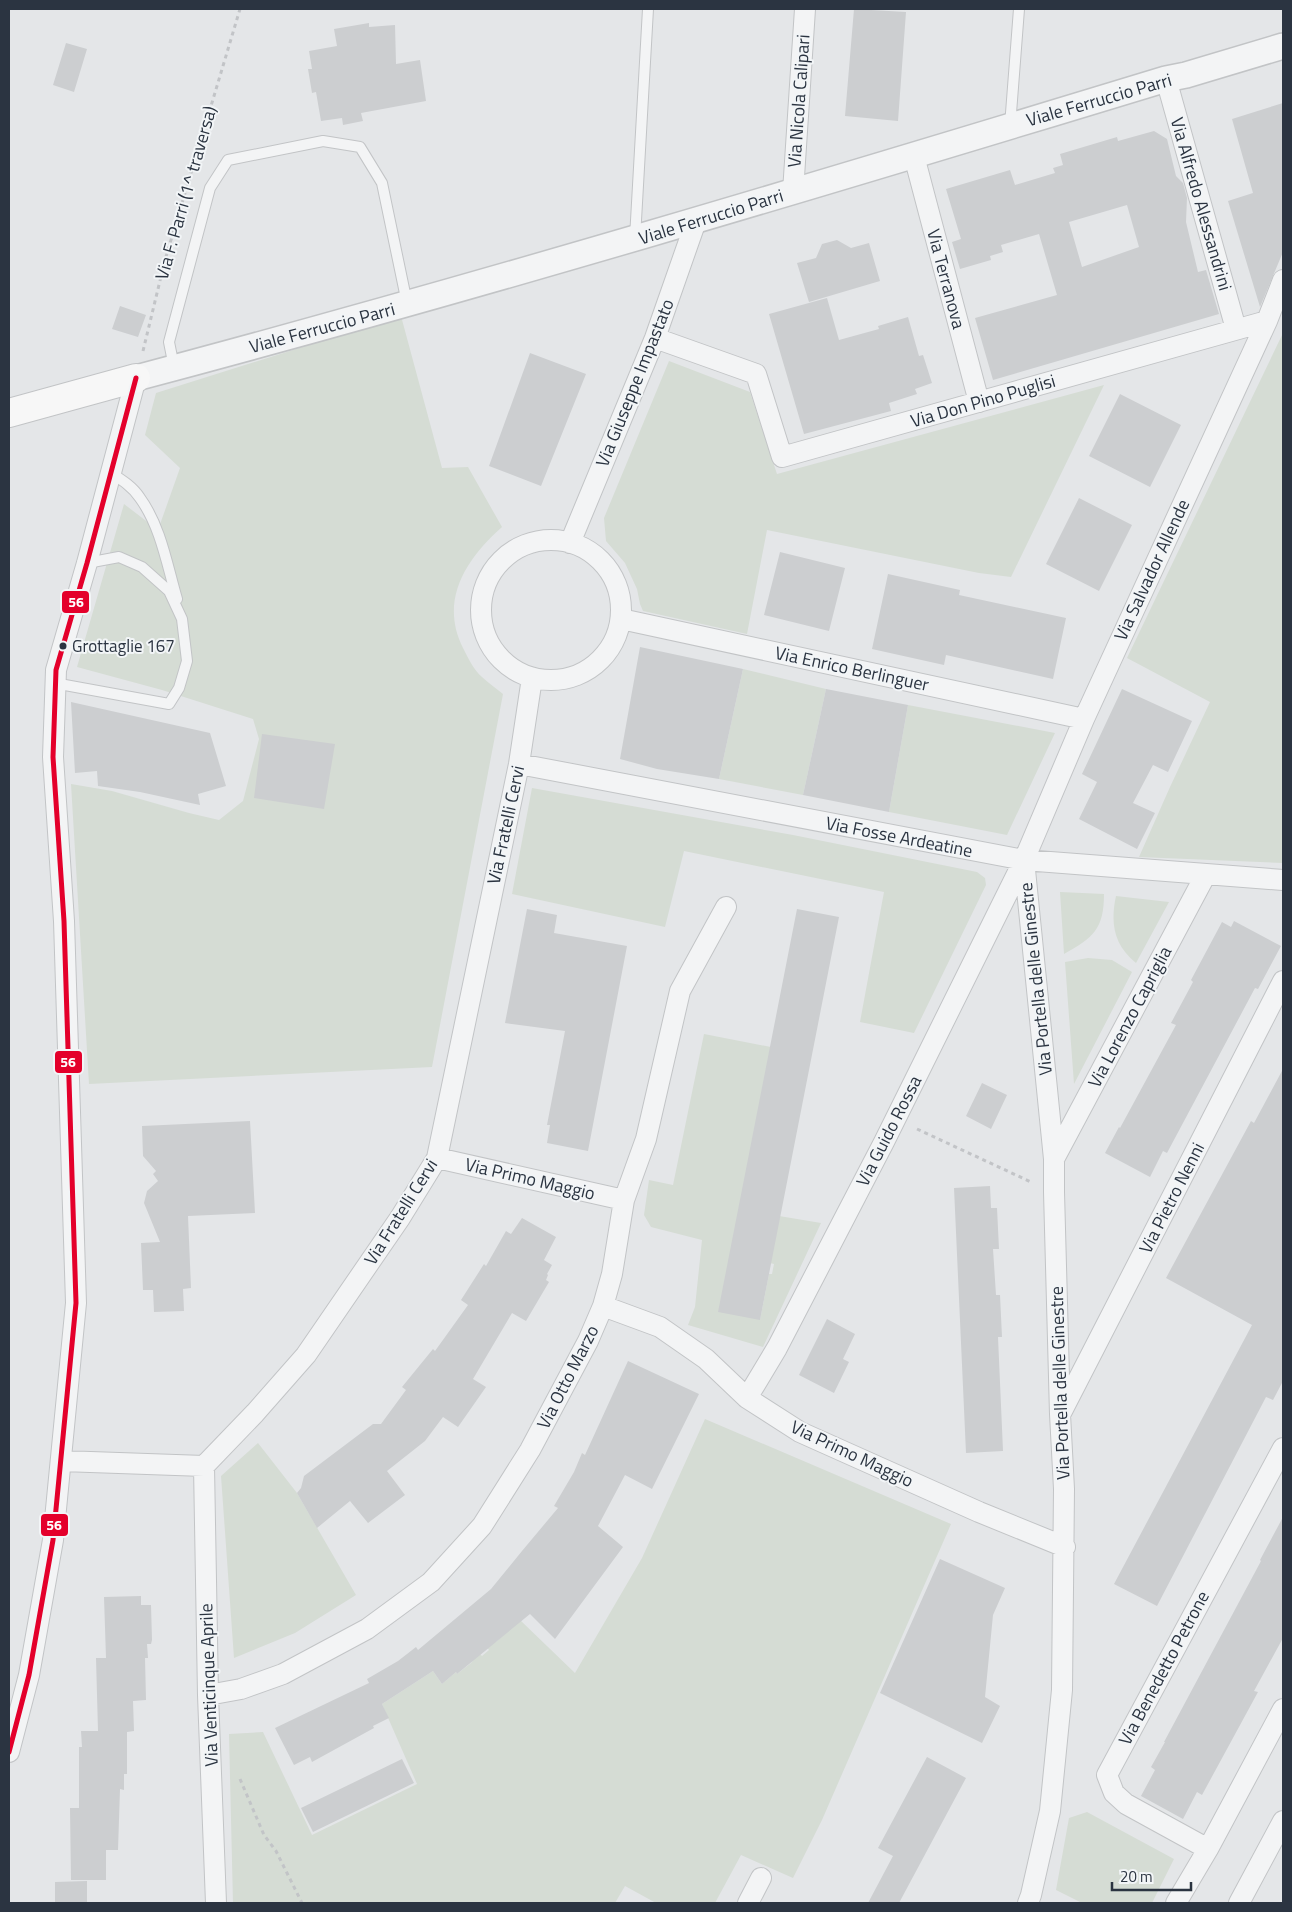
<svg xmlns="http://www.w3.org/2000/svg" width="1292" height="1912" font-family="'Titillium Web',sans-serif">
<style>
.green{fill:#d5dcd4}
.building{fill:#ccced0;fill-rule:evenodd}
.lines{fill:none;stroke-linecap:round;stroke-linejoin:round}
.service-casing{stroke:#c2c4c6;stroke-width:12}
.minor-casing{stroke:#c2c4c6;stroke-width:22}
.tertiary-casing{stroke:#c2c4c6;stroke-width:28}
.secondary-casing{stroke:#c2c4c6;stroke-width:30}
.path{stroke:#c2c4c7;stroke-width:3;stroke-dasharray:4 4;stroke-linecap:butt}
.service{stroke:#f3f4f5;stroke-width:10}
.minor{stroke:#f3f4f5;stroke-width:20}
.tertiary{stroke:#f3f4f5;stroke-width:25}
.secondary{stroke:#f7f7f7;stroke-width:28}
.bus-1-casing{stroke:#f2f5f7;stroke-width:9}
.bus-1{stroke:#e4002b;stroke-width:5}
.bus-dot{fill:#2b3441;stroke:#f2f5f7;stroke-width:2}
.labels{text-anchor:middle;stroke-width:4;stroke-linejoin:round;paint-order:stroke}
.bus-label{font-size:17px;fill:#2b3441;stroke:#f2f5f7;text-anchor:start}
.street-label{font-size:18px;fill:#2b3441;stroke:#f2f5f7}
.line-badge{stroke:#f2f5f7;stroke-width:2}
.badge-label{font-size:14px;text-anchor:middle;font-weight:bold;fill:#fff}
</style>
<rect width="100%" height="100%" fill="#e4e6e8"/>
<path class="green" d="M401 316 442 468 468 467 502 527C466 559 439 600 463 648 468 658 474 670 482 677 488 683 496 688 503 694L432 1067 89 1084 71 784 112 791 189 813 219 820 243 801 259 739 253 719 162 690 77 667 124 504 158 530 180 468 145 435 156 393Z
M1283 333V863L1139 857 1170 787 1210 702 1127 658Z
M669 361 750 392 777 474 1104 385 1011 577 979 573 767 530 747 634 643 611 640 604 637 589 625 563 606 541 604 518Z
M743 669 826 689 803 795 719 779Z
M908 705 1055 733 1007 835 889 812Z
M532 788 793 835 977 872 985 878 986 885 914 1033 860 1022 884 892 684 851 665 927 512 894Z
M1060 892 1104 894C1104 929 1093 938 1064 954Z
M1116 896 1169 902 1136 963C1114 945 1110 924 1116 896Z
M1088 958 1112 960 1132 972 1074 1084 1065 962Z
M704 1034 771 1047 760 1320 769 1274H772L774 1264 770 1263 779 1216 821 1223 763 1347 688 1325 695 1307 702 1240 651 1227 644 1215 649 1180 673 1185Z
M705 1419 951 1524 822 1820 793 1878 741 1855 715 1903H656L625 1886 615 1903H233L229 1734 263 1732 312 1835 417 1784 382 1704 433 1671 442 1684 456 1672 457 1674 471 1663 479 1653 482 1656 489 1650 486 1646 497 1641 520 1620 575 1673 642 1558Z
M258 1443 297 1493 356 1595 295 1633 234 1658 221 1476Z
M1087 1812 1174 1859 1152 1903H1082L1056 1890 1069 1818Z"/>
<path class="building" d="M854 9 906 12 898 121 845 116Z
M369 23V27L395 25 396 64 420 60 426 101 361 113 363 121 343 125 342 118 321 121 316 92 312 93 308 69H312L309 51 337 46 334 29Z
M66 43 87 49 74 92 53 85Z
M1283 103V252L1260 307 1228 201 1253 193 1232 119Z
M1154 131 1167 139 1176 176 1183 183 1187 198 1186 222 1198 272 1206 270 1219 314 993 380 975 318 1057 295 1039 234 1001 245 1003 252 990 256 991 260 960 269 952 242 961 239 946 189 1010 170 1015 185 1055 173 1053 168 1063 165 1060 154 1117 137 1118 141ZM1127 205 1139 247 1082 267 1069 222Z
M837 240 851 248 869 243 880 281 809 302 797 263 816 258 822 244Z
M827 298 839 340 879 329 878 326 908 317 919 356 923 355 932 383 915 389 917 394 889 403 891 411 804 434 769 314Z
M120 306 146 315 138 337 112 329Z
M530 353 586 374 541 486 489 466Z
M1120 394 1181 425 1150 487 1089 456Z
M1079 498 1132 525 1099 591 1046 564Z
M780 552 845 568 829 631 764 615Z
M888 574 960 590 959 595 1066 618 1053 679 946 655 944 665 872 649Z
M640 647 743 669 719 779 657 769 620 759Z
M826 689 908 705 889 812 803 795Z
M1122 689 1192 721 1168 772 1153 765 1133 803 1155 813 1137 849 1079 819 1097 782 1082 774Z
M71 702 210 733 226 786 198 794 200 805 140 792 98 786 97 771 75 773Z
M262 734 335 744 324 809 254 798Z
M527 909 557 915 554 933 627 946 588 1151 547 1143 550 1125H547L565 1031 505 1023Z
M797 909 839 917 760 1320 718 1312Z
M1234 921 1281 946 1258 989 1255 988 1167 1153 1163 1151 1150 1177 1105 1153 1119 1127 1120 1128 1176 1025 1171 1023 1193 982 1191 980 1222 922 1231 927Z
M1283 1069V1381L1273 1400 1266 1397 1157 1606 1114 1584 1252 1325 1166 1278 1251 1121 1254 1123Z
M982 1083 1007 1095 991 1129 966 1116Z
M250 1121 255 1213 188 1216 191 1288 183 1289 184 1311 154 1312 153 1290H143L141 1243 160 1242 144 1203 147 1191 158 1181 153 1174 156 1171 143 1156 142 1126Z
M990 1186 991 1208H997L999 1249H993L996 1295H1000L1002 1337H998L1003 1451 966 1453 954 1188Z
M522 1218 556 1237 544 1260 552 1265 547 1274 548 1275 546 1280 549 1282 526 1321 512 1313 473 1379 486 1387 458 1427 443 1417 425 1441 387 1471 405 1495 368 1523 350 1501 317 1528 297 1493 301 1488 304 1476 373 1424H381L406 1390 402 1387 433 1349 435 1351 468 1305 461 1300 484 1264 486 1266 506 1231 511 1234Z
M827 1319 855 1334 843 1359 849 1362 834 1393 799 1375Z
M628 1361 699 1394 652 1489 625 1475 598 1526 623 1547 555 1639 530 1614 457 1674 456 1672 442 1684 433 1671 382 1704 389 1718 373 1726 374 1728 312 1762 310 1757 294 1765 275 1728 369 1683 367 1679 398 1661 416 1647 418 1650 491 1589 522 1551 558 1508 554 1506 574 1472 582 1453 585 1455Z
M1283 1517V1638L1254 1691 1258 1692 1202 1795 1197 1792 1183 1819 1141 1796 1155 1770 1151 1767 1165 1742H1164L1261 1561 1260 1560Z
M940 1559 1005 1588 993 1615 985 1697 1000 1706 982 1743 880 1693Z
M141 1596V1605H151L152 1640 151 1644H147L148 1658H145L146 1700 133 1701 134 1731 127 1732V1774H124V1790L120 1789 118 1850H106V1880H71L70 1808H79V1747H82L81 1731H98L96 1658H106L104 1597Z
M927 1757 966 1778 899 1903H868L893 1856 878 1848Z
M402 1759 414 1783 313 1832 301 1808Z
M87 1881V1903H55V1882Z"/>
<g class="lines">
<defs>
<path id="service" d="M1010 126 1019 9
M635 238 648 9
M174 367 169 342 210 188 228 160 323 141 360 147 382 183 407 303
M111 473C122 480 133 487 140 498 161 527 167 565 177 599
M54 683 169 704 179 688 187 661 182 619 169 591 142 567 119 557 87 563"/>
<path id="minor" d="M1166 79 1236 329
M914 156 979 402
M793 192 805 9
M655 338 756 374 782 457 1267 321
M481 610a70 70 0 1 1 140 0a70 70 0 1 1-140 0Z
M570 543 655 338 696 221
M621 619 1084 719
M519 764 1024 860 1283 880
M1024 860 1054 1159V1192L1060 1414 1064 1489 1062 1690 1050 1811 1031 1895 1028 1903
M437 1158 624 1200
M1054 1159 1206 874
M603 1306 660 1327 706 1359 747 1398 800 1432 979 1512 1065 1547
M747 1398 777 1348 884 1142 1024 860 1084 719 1267 321 1283 280
M1061 1413 1283 981
M62 1461 204 1466 255 1413 306 1355 400 1218 437 1158 519 764 532 678
M204 1466 208 1695 216 1903
M208 1695 241 1689 283 1674 367 1629 431 1582 482 1526 530 1450 588 1341 603 1306 612 1274 624 1200 646 1139 680 991 726 907
M9 1752 29 1675 53 1540 76 1303 64 921 53 757 56 670 87 563 136 378
M1208 1849 1126 1804 1114 1793 1107 1775 1283 1448
M748 1903 761 1878
M1176 1903 1208 1849 1283 1709
M1239 1903 1283 1821"/>
<path id="tertiary" d="M136 378C482 286 824 183 1166 79L1186 75 1283 46"/>
<path id="secondary" d="M9 413 136 378"/>
</defs>
<use href="#service" class="service-casing"/>
<use href="#minor" class="minor-casing"/>
<use href="#tertiary" class="tertiary-casing"/>
<use href="#secondary" class="secondary-casing"/>
<path class="path" d="M143 351 165 260 240 9
M917 1129 1031 1182
M240 1779 264 1835 276 1851 302 1903"/>
<use href="#service" class="service"/>
<use href="#minor" class="minor"/>
<use href="#tertiary" class="tertiary"/>
<use href="#secondary" class="secondary"/>
<defs>
<path id="bus-1" d="M9 1752 29 1675 53 1540 76 1303 64 921 53 757 56 670 87 563 136 378"/>
</defs>
<use href="#bus-1" class="bus-1-casing"/>
<use href="#bus-1" class="bus-1"/>
</g>
<circle class="bus-dot" cx="63" cy="646" r="4.5"/>
<g class="labels">
<g class="bus-label">
<text x="72" y="652">Grottaglie 167</text>
</g>
<g class="street-label">
<text transform="translate(1099 100) rotate(-16)" y="6">Viale Ferruccio Parri</text>
<text transform="translate(799 101) rotate(-86)" y="6">Via Nicola Calipari</text>
<text transform="translate(186 193) rotate(-74)" y="6">Via F. Parri (1^ traversa)</text>
<text transform="translate(1201 204) rotate(74)" y="6">Via Alfredo Alessandrini</text>
<text transform="translate(711 217) rotate(-17)" y="6">Viale Ferruccio Parri</text>
<text transform="translate(946 279) rotate(75)" y="6">Via Terranova</text>
<text transform="translate(322 328) rotate(-15)" y="6">Viale Ferruccio Parri</text>
<text transform="translate(635 383) rotate(-68)" y="6">Via Giuseppe Impastato</text>
<text transform="translate(983 401) rotate(-16)" y="6">Via Don Pino Puglisi</text>
<text transform="translate(1152 570) rotate(-65)" y="6">Via Salvador Allende</text>
<text transform="translate(852 669) rotate(12)" y="6">Via Enrico Berlinguer</text>
<text transform="translate(506 825) rotate(-78)" y="6">Via Fratelli Cervi</text>
<text transform="translate(899 837) rotate(11)" y="6">Via Fosse Ardeatine</text>
<text transform="translate(1036 979) rotate(-96)" y="6">Via Portella delle Ginestre</text>
<text transform="translate(1130 1017) rotate(-62)" y="6">Via Lorenzo Capriglia</text>
<text transform="translate(889 1131) rotate(-63)" y="6">Via Guido Rossa</text>
<text transform="translate(530 1179) rotate(13)" y="6">Via Primo Maggio</text>
<text transform="translate(1172 1198) rotate(-63)" y="6">Via Pietro Nenni</text>
<text transform="translate(401 1212) rotate(-58)" y="6">Via Fratelli Cervi</text>
<text transform="translate(568 1377) rotate(-63)" y="6">Via Otto Marzo</text>
<text transform="translate(1060 1383) rotate(-92)" y="6">Via Portella delle Ginestre</text>
<text transform="translate(852 1454) rotate(25)" y="6">Via Primo Maggio</text>
<text transform="translate(1164 1668) rotate(-62)" y="6">Via Benedetto Petrone</text>
<text transform="translate(209 1685) rotate(-92)" y="6">Via Venticinque Aprile</text>
</g>
</g>
<g class="line-badge">
<rect x="61" y="590" width="29" height="24" rx="5" fill="#e4002b"/>
<rect x="54" y="1050" width="29" height="24" rx="5" fill="#e4002b"/>
<rect x="40" y="1513" width="29" height="24" rx="5" fill="#e4002b"/>
</g>
<g class="badge-label">
<text x="76" y="607">56</text>
<text x="68" y="1067">56</text>
<text x="54" y="1530">56</text>
</g>
<rect width="1292" height="1912" fill="none" stroke="#2b3441" stroke-width="20"/>
<path d="M1112 1882v8h79v-8" fill="none" stroke="#2b3441" stroke-width="2.5"/>
<text x="1120" y="1882" font-size="15" fill="#2b3441" stroke="#f2f5f7" stroke-width="4" paint-order="stroke">20 m</text>
</svg>
